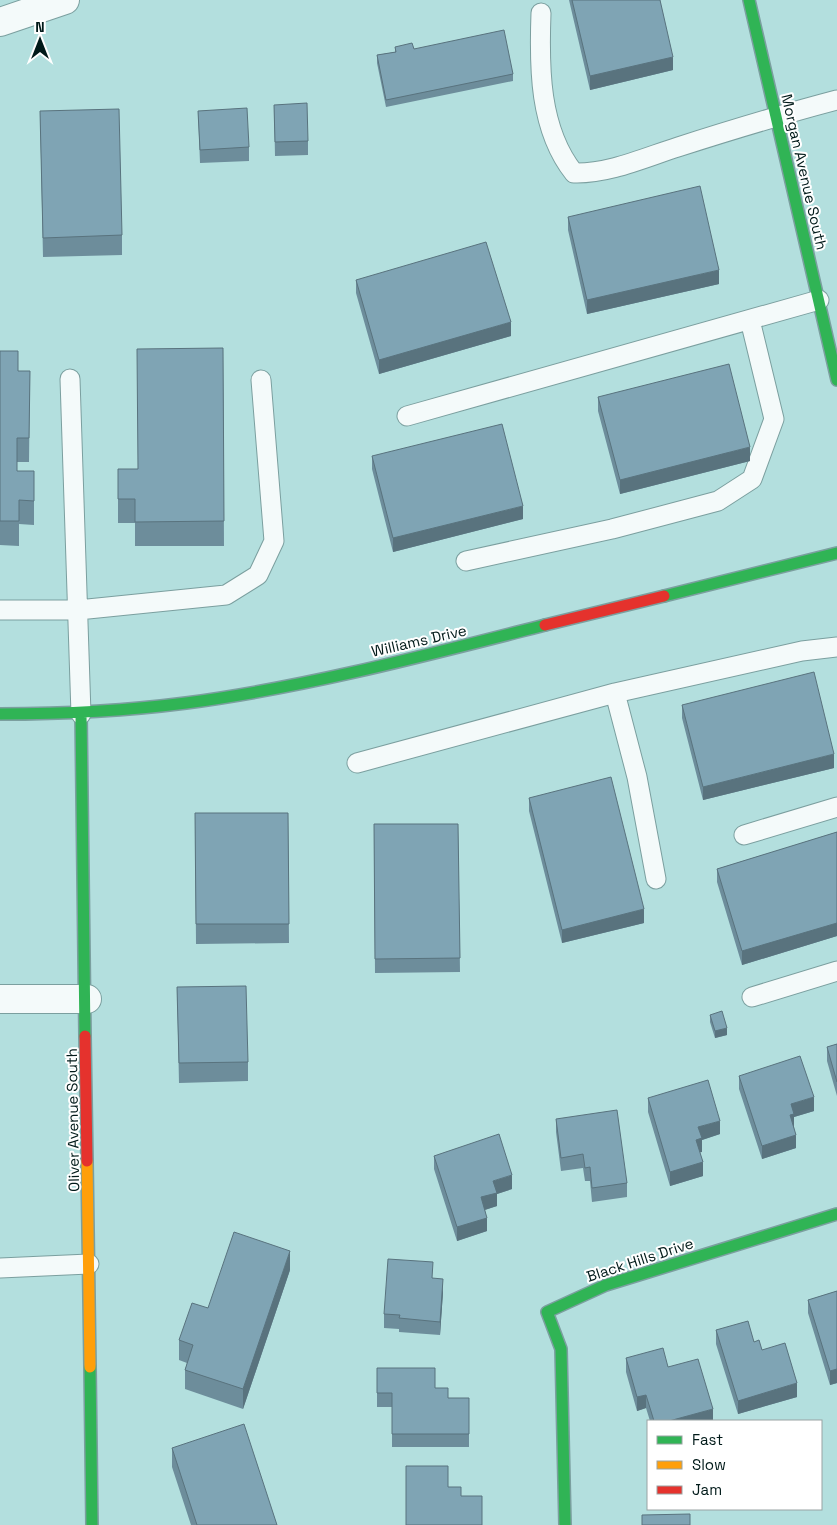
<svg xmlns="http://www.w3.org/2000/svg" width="837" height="1525" font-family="'Space Grotesk',sans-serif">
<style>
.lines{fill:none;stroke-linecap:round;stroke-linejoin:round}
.lane-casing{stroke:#7b9f9f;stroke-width:21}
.street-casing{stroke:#7b9f9f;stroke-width:30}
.fast-casing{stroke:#7b9f9f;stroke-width:14}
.slow-casing{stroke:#7b9f9f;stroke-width:14}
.jam-casing{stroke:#7b9f9f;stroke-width:14}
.lane{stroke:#f4fafa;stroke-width:19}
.street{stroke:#f4fafa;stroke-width:28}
.fast{stroke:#30b455;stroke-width:11}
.slow{stroke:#ff9f0a;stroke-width:11}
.jam{stroke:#e5322d;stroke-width:11}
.wall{fill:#6d8d9b}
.shaded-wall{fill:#59737e}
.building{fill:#7fa4b4;stroke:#59737e}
.labels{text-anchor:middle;stroke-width:4;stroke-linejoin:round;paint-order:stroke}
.street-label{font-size:15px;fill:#011a19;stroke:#fff}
</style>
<rect width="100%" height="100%" fill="#b3dfde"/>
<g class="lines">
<defs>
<path id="lane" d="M541 13C539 67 539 129 574 173 609 174 646 157 678 147 731 130 784 114 837 100
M70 379 81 714
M407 416 819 300
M466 561 612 529 718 501 752 479 774 419 750 320
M0 610H78L226 595 258 575 274 541 261 380
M615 693 637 777 656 879
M357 763 615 693 802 651 837 647
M744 835 837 807
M752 997 837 971
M0 1268 89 1264"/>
<path id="street" d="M0 22 65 0
M0 999H87"/>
<path id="fast" d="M749 0 837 380
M664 596 837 553
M0 714C62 714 124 711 186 703 307 687 427 655 545 625
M81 714 85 1036
M90 1367 92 1525
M565 1525 561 1349 547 1312 606 1285 837 1214"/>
<path id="slow" d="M87 1161 90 1367"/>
<path id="jam" d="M545 625 664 596
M85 1036 87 1161"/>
</defs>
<use href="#lane" class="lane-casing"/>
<use href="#street" class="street-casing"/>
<use href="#fast" class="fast-casing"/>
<use href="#slow" class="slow-casing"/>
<use href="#jam" class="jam-casing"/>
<use href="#lane" class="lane"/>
<use href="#street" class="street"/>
<use href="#fast" class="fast"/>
<use href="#slow" class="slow"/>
<use href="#jam" class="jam"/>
</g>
<path class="wall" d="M569 0H660L673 70 590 90Z
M395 47 414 49 513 74V81L386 107 377 63V55L395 52Z
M274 105 308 141V155L275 156Z
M40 111 122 235V255L43 257Z
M198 111 249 147V161L200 163Z
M568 217 719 284 587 314 568 230Z
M356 280 511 336 379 374 356 293Z
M223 348 224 546H135V523H118V469H138Z
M0 351 18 371H30L29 462H17V471H34V525L19 524V546L0 545Z
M598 397 750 461 620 494 598 411Z
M372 456 523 519 393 552 372 469Z
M682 705 834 768 703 800 682 718Z
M529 798 644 923 562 943 529 811Z
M195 813H288L289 943 196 944Z
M374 824H458L460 972 375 973Z
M837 832V936L742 965 717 882V869Z
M177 987 248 1062V1081L179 1083Z
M710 1015 727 1035 715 1038 710 1022Z
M837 1044V1096L827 1061V1047Z
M739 1076 814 1111 794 1117V1127L796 1148 762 1159 739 1089Z
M648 1098 720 1134 702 1140V1152H700L703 1176 670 1186 648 1112Z
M556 1119 627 1183V1197L592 1202 590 1181H585L583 1168 561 1171 556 1132Z
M434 1156 512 1189 497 1194V1206L485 1210 487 1231 457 1241 434 1169Z
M290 1270 243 1409 185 1389V1370L187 1363 179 1360V1340Z
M433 1278 443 1292 440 1335 399 1332V1329L384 1328V1314Z
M837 1291V1383L830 1385 808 1313V1300Z
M716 1330 754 1342 762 1350 797 1397 738 1414 716 1344Z
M626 1358 668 1367 713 1421H650L646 1408 637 1411 626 1372Z
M377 1368 435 1388 448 1398H469V1447H392V1407H377Z
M172 1448 277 1525H191L172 1467Z"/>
<path class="shaded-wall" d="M673 57V70L590 90V76Z
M719 270V284L587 314V300Z
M511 322V336L379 374V360Z
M750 447V461L620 494V480Z
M523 506V519L393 552V538Z
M834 754V768L703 800V787Z
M644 909V923L562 943V930Z
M837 923V936L742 965V951Z
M727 1028V1035L715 1038V1031Z
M814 1097V1111L794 1117V1128L790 1129 791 1104Z
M720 1121V1134L702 1140V1152L696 1153V1140L698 1127Z
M796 1135V1148L762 1159V1146Z
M703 1162V1176L670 1186V1172Z
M512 1175V1189L497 1194V1206L481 1211V1197L493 1181Z
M487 1218V1231L457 1241V1227Z
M290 1251V1270L243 1409V1389Z
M443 1279V1292L440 1335V1322Z
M837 1369V1383L830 1385V1371Z
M797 1383V1397L738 1414V1401Z
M646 1395V1408L637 1411V1397Z
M713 1409V1421H669Z"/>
<path class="building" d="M572 0H660L673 57 590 76Z
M504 30 513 74 386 100 377 55 396 52 395 47 412 43 414 49Z
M307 103 308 141 275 142 274 105Z
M247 108 249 147 200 150 198 111Z
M119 109 122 235 43 238 40 111Z
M700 186 719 270 587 300 568 217Z
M486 242 511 322 379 360 356 280Z
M223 348 224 521 135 522V499H118V469H138L137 349Z
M0 351H18V371H30L29 438H17V471H34V501L19 500V521H0Z
M729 364 750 447 620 480 598 397Z
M502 424 523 506 393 538 372 456Z
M814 672 834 754 703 787 682 705Z
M611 777 644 909 562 930 529 798Z
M195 813H288L289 924H196Z
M374 824H458L460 958 375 959Z
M837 832V923L742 951 717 869Z
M246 986 248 1062 179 1063 177 987Z
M722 1011 727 1028 715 1031 710 1015Z
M837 1044V1082L827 1047Z
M800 1056 814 1097 791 1104 794 1114 790 1115 796 1135 762 1146 739 1076Z
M708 1080 720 1121 698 1127 702 1138 696 1140 703 1162 670 1172 648 1098Z
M617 1110 627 1183 592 1188 590 1167 585 1168 583 1154 561 1158 556 1119Z
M499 1134 512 1175 493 1181 497 1193 481 1197 487 1218 457 1227 434 1156Z
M234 1232 290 1251 243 1389 185 1370 193 1345 179 1340 192 1303 208 1308Z
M388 1259 433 1262 432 1278 443 1279 440 1322 399 1318 400 1315 384 1314Z
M837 1291V1369L830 1371 808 1300Z
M748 1321 754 1342 759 1340 762 1350 785 1343 797 1383 738 1401 716 1330Z
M663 1348 668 1367 698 1359 713 1409 669 1421H654L646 1395 637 1397 626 1358Z
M377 1368H435V1388H448V1398H469V1434H392V1393H377Z
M244 1424 277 1525H197L172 1448Z
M406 1466H448V1487H461V1496H482V1525H406Z
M690 1514V1525H642V1515Z"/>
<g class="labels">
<g class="street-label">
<text transform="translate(804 172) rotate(77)" y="5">Morgan Avenue South</text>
<text transform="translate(419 641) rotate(-13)" y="5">Williams Drive</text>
<text transform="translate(73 1120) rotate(-91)" y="5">Oliver Avenue South</text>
<text transform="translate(640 1260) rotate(-18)" y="5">Black Hills Drive</text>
</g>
</g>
<rect x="647" y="1420" width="175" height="90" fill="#ffffff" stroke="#99a3a3"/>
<rect x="657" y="1436" width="25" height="8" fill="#30b455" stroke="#99a3a3"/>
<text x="692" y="1445" font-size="15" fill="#011a19">Fast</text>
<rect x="657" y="1461" width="25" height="8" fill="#ff9f0a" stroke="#99a3a3"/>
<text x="692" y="1470" font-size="15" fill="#011a19">Slow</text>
<rect x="657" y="1486" width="25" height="8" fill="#e5322d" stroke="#99a3a3"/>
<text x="692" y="1495" font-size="15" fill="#011a19">Jam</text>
<g transform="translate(40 40)" stroke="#ffffff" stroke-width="4" paint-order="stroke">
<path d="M0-4L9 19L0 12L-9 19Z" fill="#011a19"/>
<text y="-8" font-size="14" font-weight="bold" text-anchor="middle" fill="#011a19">N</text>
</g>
</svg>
